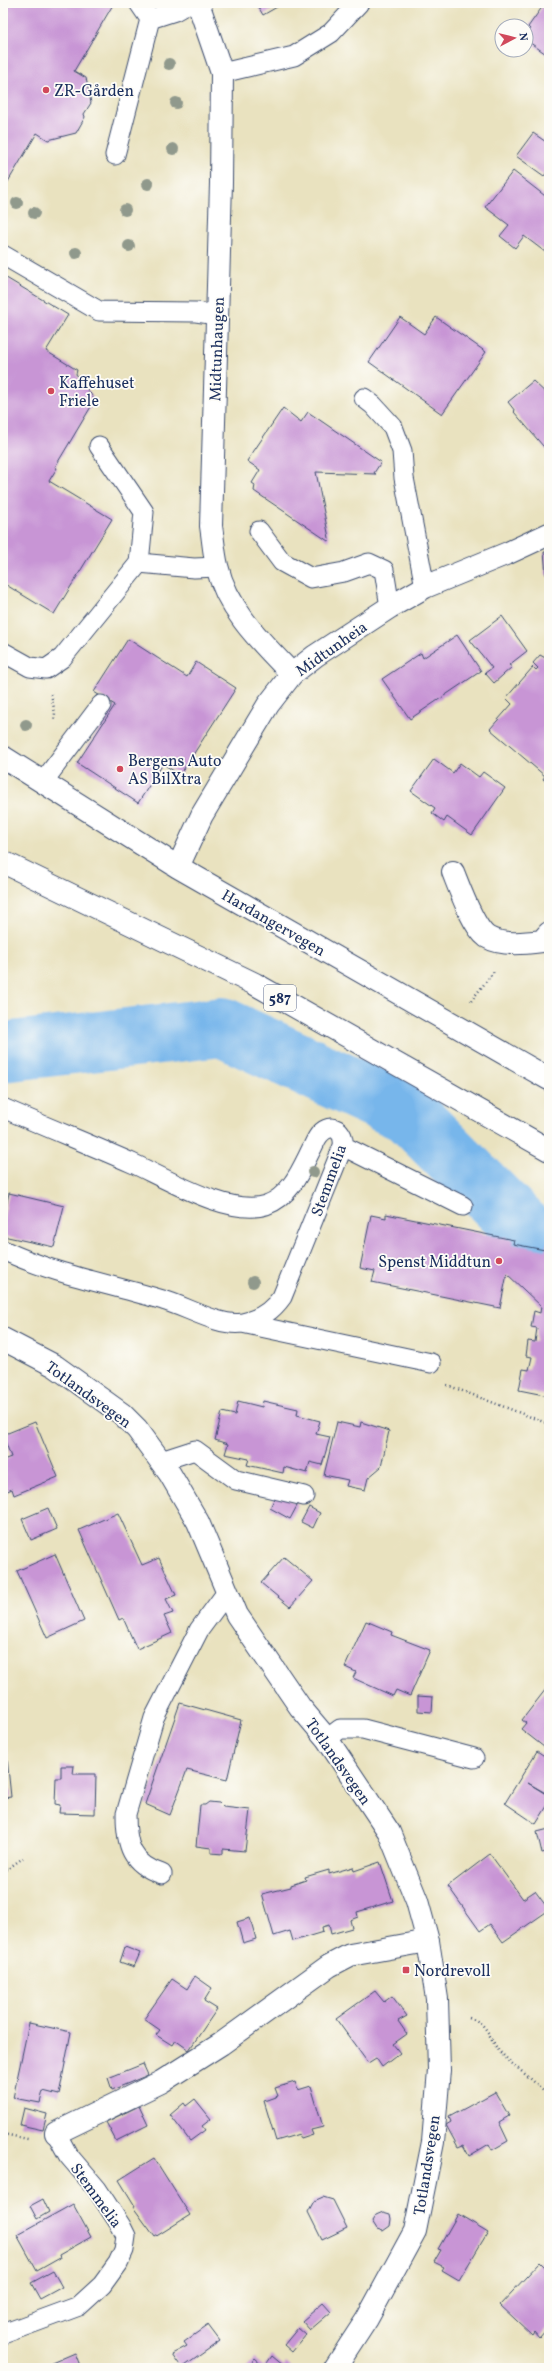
<svg xmlns="http://www.w3.org/2000/svg" width="552" height="2371" font-family="Vollkorn,serif">
<style>
.lines{fill:none;stroke-linecap:round;stroke-linejoin:round}
.river{stroke:#77b6eb;stroke-width:60}
.building{fill:#c895d5}
.lane-casing{stroke:#3a4a6d;stroke-width:21}
.street-casing{stroke:#3a4a6d;stroke-width:24}
.secondary-casing{stroke:#3a4a6d;stroke-width:24}
.primary-casing{stroke:#3a4a6d;stroke-width:24}
.path{stroke:#3a4a6d;stroke-width:2.5;stroke-dasharray:1 3;stroke-linecap:butt}
.lane{stroke:#fff;stroke-width:19}
.street{stroke:#fff;stroke-width:22}
.secondary{stroke:#fff;stroke-width:22}
.primary{stroke:#fff;stroke-width:22}
.tree{fill:#90998c}
.poi-dot{fill:#d1495b;stroke:#fdfcf7;stroke-width:1.5}
.labels{text-anchor:middle;stroke-width:3.5;stroke-linejoin:round;paint-order:stroke}
.shield{fill:#fdfcf7;stroke:#5f6c8c;stroke-width:1}
.shield-label{font-size:15px;font-weight:bold;fill:#1b2f5e}
.poi-label{font-size:16px;fill:#1b2f5e;stroke:#fdfcf7;text-anchor:start}
.street-label{font-size:16px;fill:#1b2f5e;stroke:#fdfcf7}
</style>
<rect width="100%" height="100%" fill="#fdfcf7"/>
<filter id="ink" filterUnits="userSpaceOnUse"><feTurbulence type="fractalNoise" baseFrequency=".025" numOctaves="2"/><feDisplacementMap in="SourceGraphic" scale="8" xChannelSelector="R" yChannelSelector="G"/><feConvolveMatrix kernelMatrix="1 2 1 2 8 2 1 2 1" color-interpolation-filters="sRGB"/></filter>
<filter id="wash" filterUnits="userSpaceOnUse"><feTurbulence type="fractalNoise" baseFrequency=".012" numOctaves="4" result="noise"/><feDisplacementMap in="SourceGraphic" scale="16" xChannelSelector="R" yChannelSelector="G"/><feGaussianBlur stdDeviation="0.9" result="paint"/><feColorMatrix in="noise" values="0 0 0 0 0 0 0 0 0 0 0 0 0 0 0 0 0 1.4 0 .05"/><feComposite in="paint" operator="in"/></filter>
<g filter="url(#wash)">
<rect width="100%" height="100%" fill="#e9e2bf"/>
<g class="lines">
<path class="river" d="M3 1052 222 1027 409 1114 520 1225 526 1250"/>
</g>
<g id="blocks">
<path class="building" d="M3 3H114L74 71 86 78 91 103 84 114 85 117 76 133 48 140 37 133 3 190Z
M256 3H284L263 15Z
M545 3H549V56L526 40V35L530 29 528 27Z
M533 133 549 144V170L544 176 516 156Z
M513 171 549 199V255L524 236 515 248 500 236 509 225 485 207Z
M3 276 68 315 46 351 77 370 76 374 95 400 55 467 57 468 49 481 112 519 54 614 3 583Z
M400 317 424 334 436 317 486 352 442 414 369 362Z
M533 381 549 396V453L514 412 515 411 508 402Z
M283 408 301 422 308 412 381 462 374 473 376 474 316 472 329 538 328 541 254 491 255 485 252 483 260 470 247 461Z
M544 552H549V575H546Z
M502 616 527 651 509 665 512 667 494 683 485 673 492 668 470 640Z
M457 635 481 671 410 719 382 679 421 653 423 658Z
M128 639 187 677 196 662 236 688 180 775 163 764 138 803 77 763 115 705 94 692Z
M540 655 549 660V785L543 779 545 776 490 729 512 704 506 698 533 667 536 670 538 668 533 663Z
M434 759 453 773 460 763 479 777 483 772 505 788 472 835 447 817 444 822 432 813 435 808 411 791Z
M9 1193 64 1206 54 1247 3 1236V1220Z
M386 1214 514 1240 513 1244 545 1250 549 1237V1396L519 1390 523 1369 529 1370 532 1357 526 1356 528 1341 535 1342 537 1328 531 1327 534 1311 540 1313 541 1306 507 1274 500 1308 372 1282 375 1271 360 1268 371 1215 386 1218Z
M238 1401 262 1407 263 1401 298 1409 297 1415 320 1421 316 1434 330 1437 322 1465 310 1462 307 1473 284 1467 283 1473 247 1465 249 1459 225 1454 228 1444 215 1440 222 1412 235 1415Z
M35 1422 58 1477 14 1495 12 1489 3 1493V1460L11 1457 3 1435Z
M337 1422 360 1427 361 1422 389 1431 381 1467 368 1478 365 1490 346 1486 348 1480 324 1475Z
M277 1493 298 1504 290 1519 270 1508Z
M309 1507 320 1513 313 1528 301 1522Z
M48 1508 57 1529 31 1540 22 1519Z
M118 1513 142 1565 159 1558 176 1595 166 1599 173 1613 164 1616 172 1633 137 1649 123 1618 119 1620 79 1530Z
M55 1554 84 1621 47 1638 17 1571Z
M284 1557 313 1581 290 1607 261 1583Z
M366 1621 392 1632 391 1635 430 1650 410 1696 396 1690 393 1696 353 1678 356 1672 345 1667Z
M549 1685V1751L521 1729 526 1723 522 1720Z
M418 1696 433 1697 432 1712 418 1711Z
M180 1703 241 1720 227 1780 187 1770 170 1815 145 1804Z
M3 1748H6L11 1797 3 1798Z
M537 1751 549 1759V1795L528 1783 549 1796V1803L536 1824 505 1803Z
M61 1766H74L73 1774H96L95 1814 59 1813 60 1805 55 1804 56 1778H61Z
M209 1802 219 1803 223 1807 250 1810 245 1851 223 1849V1854L211 1853V1848L196 1846 200 1805H205Z
M549 1829V1851L542 1853 537 1832Z
M490 1854 523 1899 535 1891 549 1910 503 1942 490 1924 480 1931 448 1886Z
M380 1862 393 1901 357 1912 358 1917 350 1920 352 1928 331 1934 329 1925 322 1927 323 1932 293 1941 290 1931 274 1936 262 1894 291 1887V1885L306 1880 305 1877 329 1870V1874L353 1867 354 1871Z
M250 1918 256 1939 243 1943 237 1922Z
M125 1947 140 1953 134 1967 120 1962Z
M195 1976 212 1988 204 2001 217 2009 189 2050 175 2040 172 2045 156 2035 160 2030 144 2019 172 1979 187 1989Z
M375 1991 384 2002 392 1996 407 2016 398 2021 407 2034 393 2044 400 2053 382 2067 376 2058 368 2063 336 2019Z
M29 2023 71 2032 59 2095 43 2091 40 2103 13 2098Z
M143 2064 148 2075 112 2090 108 2078Z
M295 2082 298 2090 311 2086 323 2127 311 2130 313 2135 301 2139 299 2134 276 2141 264 2101 278 2096 275 2088Z
M495 2092 509 2116 499 2122 508 2141 492 2150 489 2144 469 2156 463 2145 458 2147 446 2125 451 2122 449 2117Z
M195 2099 211 2119 202 2126 205 2130 190 2141 170 2115 184 2103 186 2106Z
M139 2106 148 2125 116 2141 106 2122Z
M24 2108 47 2114 43 2130 20 2125Z
M154 2158 190 2215 155 2237 133 2207 135 2206 119 2180Z
M323 2197 333 2200 347 2228 322 2240 308 2212 314 2201Z
M43 2199 49 2212 37 2219 30 2206Z
M73 2204 91 2237 59 2255 60 2258 37 2271 17 2235Z
M383 2212 390 2214 391 2219 390 2226 383 2231 377 2229 372 2221 376 2215Z
M458 2214 488 2232 459 2280 442 2270 444 2267 434 2262 441 2250 438 2249Z
M540 2262 549 2271V2331L547 2329 539 2338 534 2332 532 2335 500 2305Z
M53 2271 62 2287 40 2299 31 2283Z
M323 2303 331 2312 310 2330 302 2321Z
M208 2325 220 2341 182 2368 172 2354 187 2346 184 2342Z
M298 2328 306 2335 292 2352 284 2345Z
M75 2353 81 2368H40Z
M272 2356 284 2366 286 2363 292 2368H247L255 2359 264 2367Z"/>
</g>
</g>
<g filter="url(#ink)">
<use href="#blocks" fill-opacity="0" stroke="#3a4a6d" stroke-width="1"/>
<g class="lines">
<defs>
<path id="lane" d="M139 3 150 19 175 11 189 3
M222 73 294 56 331 33 359 3
M115 155 150 19
M3 255 99 311 196 312 217 315
M364 398 373 405 393 427 402 451 404 478 425 587
M99 446 144 512 139 563
M259 531 282 562 311 578 344 572 369 563 384 570 390 607
M3 652 30 667 46 669 62 658 139 563 194 568 217 567
M43 782 101 705
M3 1108C46 1127 89 1144 132 1163 165 1178 230 1217 266 1205 290 1197 301 1170 311 1150 314 1145 316 1138 320 1134 332 1121 345 1131 343 1146L282 1297C272 1311 259 1320 242 1323 220 1327 185 1306 163 1300 110 1284 53 1274 3 1250
M343 1146 463 1206
M242 1323 431 1363
M161 1461 195 1450 236 1480 304 1496
M327 1739 340 1729H363L474 1758
M162 1874C131 1864 126 1845 126 1814L154 1718 199 1630 227 1592
M3 2334 79 2306 102 2285 118 2263 124 2250 126 2236 121 2226 97 2189 68 2155 56 2133"/>
<path id="street" d="M453 872C459 887 473 927 487 937 502 946 526 943 542 941L549 933
M56 2133 161 2082 221 2044 329 1966 350 1955 428 1941"/>
<path id="secondary" d="M198 3 222 73 221 183 211 526C213 539 214 553 217 566 227 610 262 643 292 674
M3 757 178 867 549 1079
M178 867 202 815 268 705 292 674 315 656 390 607 425 587 508 553 549 534
M3 1339 55 1366 122 1414 137 1429 170 1474 198 1522 237 1615 300 1707 327 1739 389 1832 417 1901 428 1941 437 1999 439 2070 433 2142 415 2231 367 2319 335 2368"/>
<path id="primary" d="M3 862 255 984 549 1150"/>
</defs>
<use href="#lane" class="lane-casing"/>
<use href="#street" class="street-casing"/>
<use href="#secondary" class="secondary-casing"/>
<use href="#primary" class="primary-casing"/>
<path class="path" d="M51 694 55 713 54 721
M471 1001 495 970
M447 1385 549 1424
M3 1872 23 1858
M469 2018C489 2023 489 2040 501 2053 516 2069 536 2080 549 2098
M3 2134 28 2139"/>
<use href="#lane" class="lane"/>
<use href="#street" class="street"/>
<use href="#secondary" class="secondary"/>
<use href="#primary" class="primary"/>
</g>
<g class="tree">
<circle cx="169" cy="64" r="6"/>
<circle cx="176" cy="103" r="6"/>
<circle cx="173" cy="149" r="6"/>
<circle cx="148" cy="184" r="6"/>
<circle cx="17" cy="203" r="6"/>
<circle cx="125" cy="210" r="6"/>
<circle cx="34" cy="213" r="6"/>
<circle cx="129" cy="246" r="6"/>
<circle cx="76" cy="253" r="6"/>
<circle cx="26" cy="725" r="6"/>
<circle cx="313" cy="1172" r="6"/>
<circle cx="253" cy="1282" r="6"/>
</g>
</g>
<g class="poi-dot">
<circle cx="46" cy="90" r="4"/>
<circle cx="51" cy="391" r="4"/>
<circle cx="120" cy="769" r="4"/>
<circle cx="499" cy="1261" r="4"/>
<rect x="402" y="1966" width="8" height="8" rx="2"/>
</g>
<g class="labels">
<rect class="shield" x="264" y="985" width="32" height="26" rx="3"/>
<g class="shield-label">
<text x="280" y="1003">587</text>
</g>
<g class="poi-label">
<text x="54" y="96">ZR-Gården</text>
<text x="59" y="388">Kaffehuset<tspan x="59" dy="18">Friele</tspan></text>
<text x="128" y="766">Bergens Auto<tspan x="128" dy="18">AS BilXtra</tspan></text>
<text x="491" y="1267" text-anchor="end">Spenst Middtun</text>
<text x="414" y="1976">Nordrevoll</text>
</g>
<g class="street-label">
<text transform="translate(216 349) rotate(-88)" y="6">Midtunhaugen</text>
<text transform="translate(331 648) rotate(-35)" y="6">Midtunheia</text>
<text transform="translate(274 922) rotate(30)" y="6">Hardangervegen</text>
<text transform="translate(328 1180) rotate(-70)" y="6">Stemmelia</text>
<text transform="translate(89 1394) rotate(36)" y="6">Totlandsvegen</text>
<text transform="translate(339 1761) rotate(55)" y="6">Totlandsvegen</text>
<text transform="translate(426 2165) rotate(-81)" y="6">Totlandsvegen</text>
<text transform="translate(97 2195) rotate(54)" y="6">Stemmelia</text>
</g>
</g>
<rect width="552" height="2371" fill="none" stroke="#fdfcf7" stroke-width="16"/>
<g transform="translate(514 38) rotate(83)"><circle r="19" fill="#fdfcf7" stroke="#a3aaba"/>
<path d="M0-3L7 15L0 10L-7 15Z" fill="#d1495b"/>
<text y="-6" font-size="11" font-weight="bold" text-anchor="middle" fill="#1b2f5e">N</text>
</g>
</svg>
